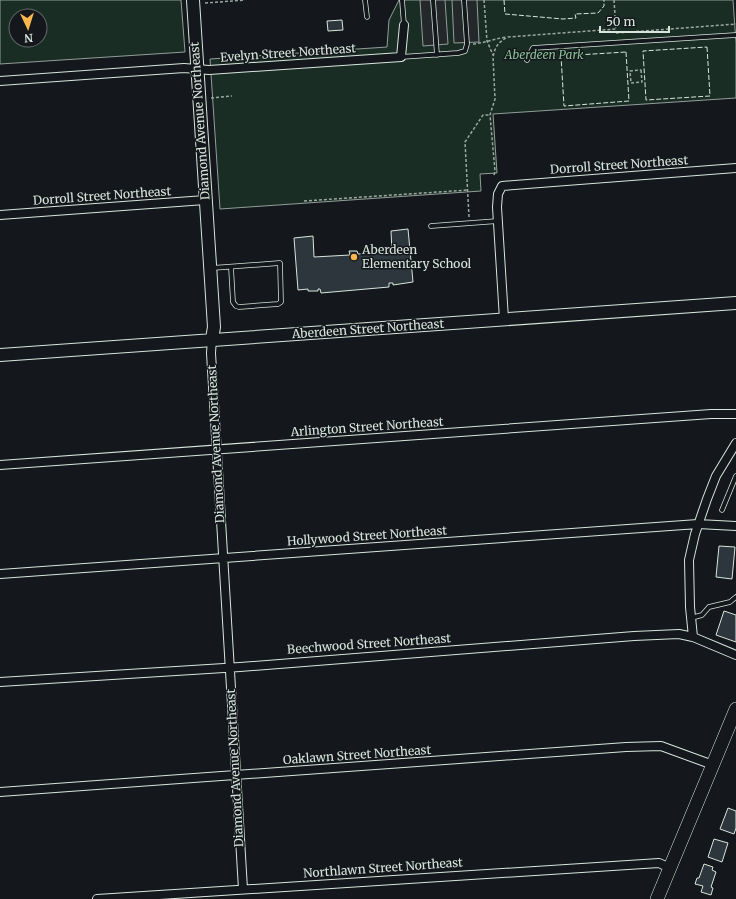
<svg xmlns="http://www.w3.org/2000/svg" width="736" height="899" font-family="Merriweather,serif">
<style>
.green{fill:#1a2d24;stroke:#939e99;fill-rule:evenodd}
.parking{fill:#24282b;stroke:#939e99}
.building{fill:#2c363c;stroke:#d8e6dc}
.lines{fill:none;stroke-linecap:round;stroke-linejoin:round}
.lane-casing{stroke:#d8e6dc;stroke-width:5.5}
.street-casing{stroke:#d8e6dc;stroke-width:10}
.secondary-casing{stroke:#d8e6dc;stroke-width:14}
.primary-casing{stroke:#d8e6dc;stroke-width:14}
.path{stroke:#9da8a2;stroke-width:1.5;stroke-dasharray:3 2;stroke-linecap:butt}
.lane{stroke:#14181c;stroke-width:4}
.street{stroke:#14181c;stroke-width:8}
.secondary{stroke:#14181c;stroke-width:12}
.primary{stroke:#14181c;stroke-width:13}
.fence{stroke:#d8e6dc;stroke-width:1;stroke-dasharray:5 2;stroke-linecap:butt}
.poi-dot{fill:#ffb74d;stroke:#14181c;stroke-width:1.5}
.labels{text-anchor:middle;stroke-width:3;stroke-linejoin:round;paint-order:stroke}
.street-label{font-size:12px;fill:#d8e6dc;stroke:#14181c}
.park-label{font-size:12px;font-style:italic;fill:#8ac095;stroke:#14181c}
.poi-label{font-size:12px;fill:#d8e6dc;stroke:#14181c;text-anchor:start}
</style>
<rect width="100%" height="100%" fill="#14181c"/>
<path class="green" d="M0 0H181L185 52 0 64ZM16 16H40V40H16Z
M399 0H733L736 43V98L493 114 497 173 480 174 481 191 220 209 210 59 387 47 389 20Z"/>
<path class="parking" d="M420 0H445L448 44 423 46Z
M452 0H477L479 42 454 43Z"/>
<path class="building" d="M342 20 343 30 328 31 327 21Z
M408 229 413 282 393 285V283H389V287L321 293 320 289H318V291H308V289L298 290 294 238 313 236 314 257 350 255 349 251H357L358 254 392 251 391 231Z
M719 546 735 547 732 579 716 577Z
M724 611 736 615V642L716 635Z
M728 808 736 811V828L734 834 720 829Z
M714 839 728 843 722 862 708 857Z
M704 864 713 867 712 870 716 872 711 887 713 888 711 895 701 892 703 886 695 884 697 878H699Z"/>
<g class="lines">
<defs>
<path id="lane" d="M365 0 367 17
M402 0 404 25
M433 0 437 55
M401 57 458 53 465 51 467 44 464 0
M527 60 533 48 736 35
M431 226 498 221
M212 268 280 263 281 302 278 304 239 307 236 306 233 302 231 267
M722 510 736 476
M691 618 702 615 709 607 730 602 736 597"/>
<path id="street" d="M0 81 184 68 209 70 401 57 404 25
M0 215 205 200
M504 319 497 207 498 194 502 186 736 168
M212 339 211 353 243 889
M0 465 711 414H736
M0 574 698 524 736 526
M693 637 690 607 689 560 695 534 707 499 716 476 736 443
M0 682 240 667 634 636 679 634 693 637 736 655
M0 792 626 747 661 746 713 765
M97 899 659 863 670 868"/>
<path id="secondary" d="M193 0 214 327 212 339
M0 355 736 303"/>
<path id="primary" d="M657 899 736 709"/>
</defs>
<use href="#lane" class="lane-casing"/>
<use href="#street" class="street-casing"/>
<use href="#secondary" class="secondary-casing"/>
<use href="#primary" class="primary-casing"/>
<path class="path" d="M484 0 487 41 493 55
M614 0 616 30
M205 3 245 0
M616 33 736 24
M473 44C484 43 494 39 506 37
M641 70 642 82 631 83 630 71Z
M211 98 232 96
M494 175 495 171 490 115 495 99 493 57C495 47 498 42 508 37L616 29
M304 201 468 190
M469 217 465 142 483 115H490"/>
<use href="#lane" class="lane"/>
<use href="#street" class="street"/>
<use href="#secondary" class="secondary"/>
<use href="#primary" class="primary"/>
<path class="fence" d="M504 0 505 14 563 19 576 18 575 14 598 13 604 6V0
M707 47 710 96 646 100 643 51Z
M626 52 629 101 564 106 561 56Z"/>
</g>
<circle class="poi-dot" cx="354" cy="257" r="4"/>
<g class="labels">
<g class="street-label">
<text transform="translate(288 53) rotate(-4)" y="4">Evelyn Street Northeast</text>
<text transform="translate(200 121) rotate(-94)" y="4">Diamond Avenue Northeast</text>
<text transform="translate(619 165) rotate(-4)" y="4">Dorroll Street Northeast</text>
<text transform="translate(102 196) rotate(-4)" y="4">Dorroll Street Northeast</text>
<text transform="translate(368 329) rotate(-4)" y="4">Aberdeen Street Northeast</text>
<text transform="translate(367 427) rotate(-4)" y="4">Arlington Street Northeast</text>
<text transform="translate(216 444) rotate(-93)" y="4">Diamond Avenue Northeast</text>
<text transform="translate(367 536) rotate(-4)" y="4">Hollywood Street Northeast</text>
<text transform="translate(369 644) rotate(-4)" y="4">Beechwood Street Northeast</text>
<text transform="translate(357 755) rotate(-4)" y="4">Oaklawn Street Northeast</text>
<text transform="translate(235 768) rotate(-93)" y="4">Diamond Avenue Northeast</text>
<text transform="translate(383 868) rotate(-4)" y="4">Northlawn Street Northeast</text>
</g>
<g class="park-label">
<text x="544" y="59">Aberdeen Park</text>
</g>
<g class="poi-label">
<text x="362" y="254">Aberdeen<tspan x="362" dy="14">Elementary School</tspan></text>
</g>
</g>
<g transform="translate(28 28) rotate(176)"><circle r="19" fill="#14181c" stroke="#626a69"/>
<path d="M0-3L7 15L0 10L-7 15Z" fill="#ffb74d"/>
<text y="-6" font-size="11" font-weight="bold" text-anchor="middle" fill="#d8e6dc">N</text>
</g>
<path d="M600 26v6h69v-6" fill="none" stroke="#d8e6dc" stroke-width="2"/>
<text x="606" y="26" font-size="12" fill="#d8e6dc" stroke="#14181c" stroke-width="3" paint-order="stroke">50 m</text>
</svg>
